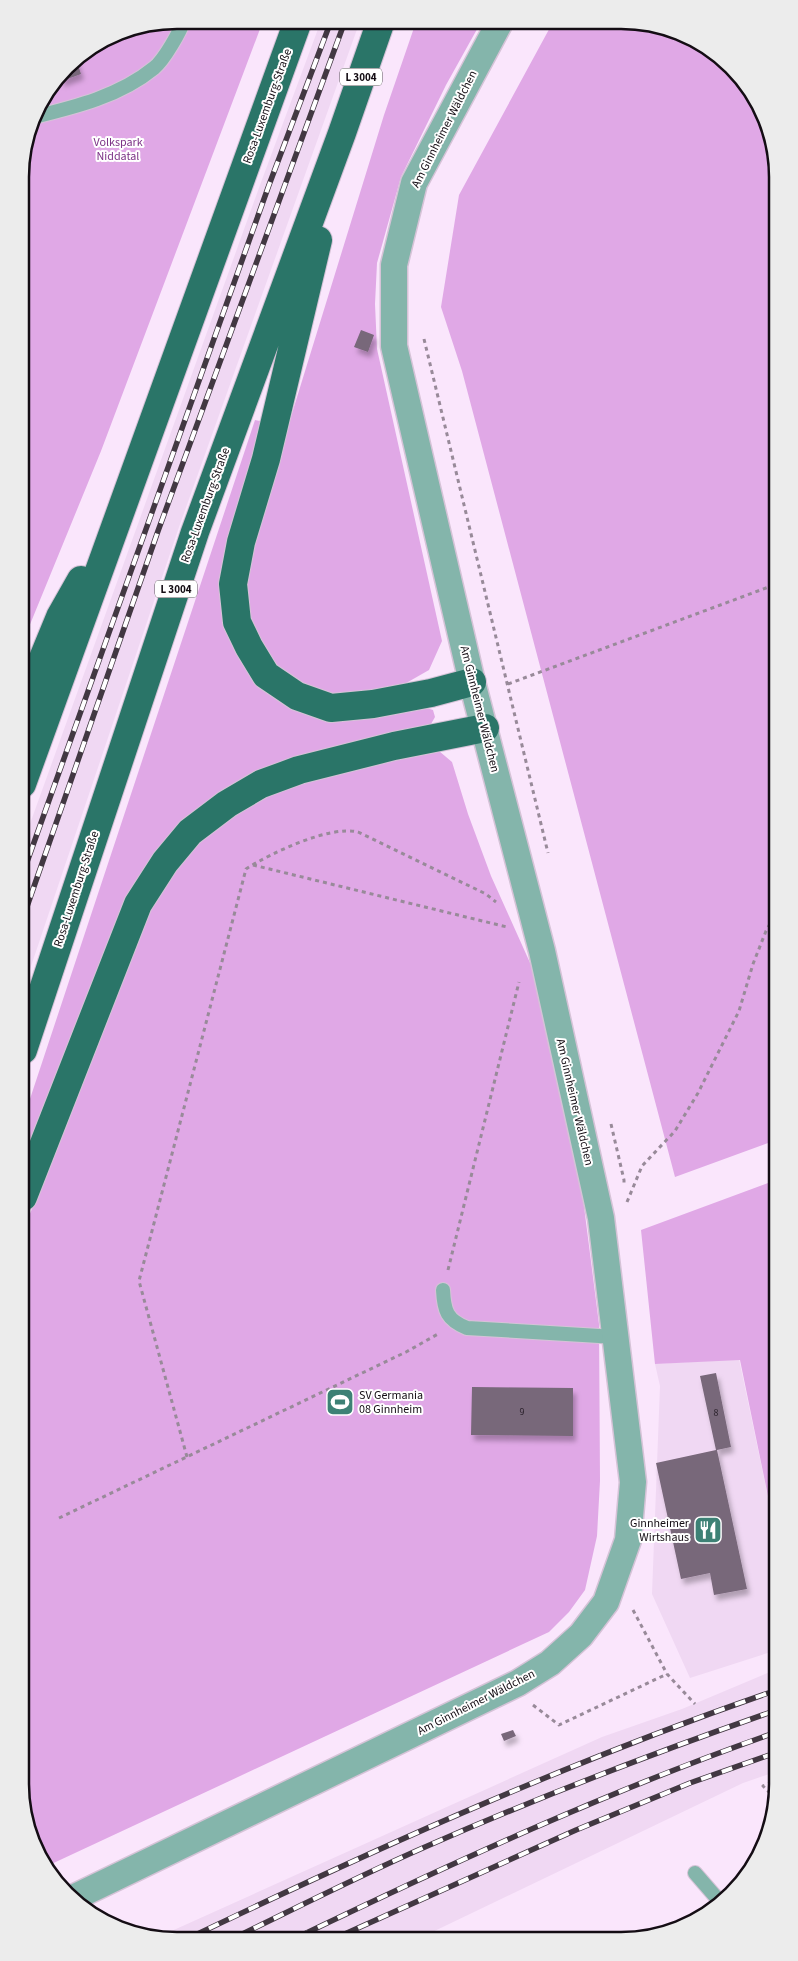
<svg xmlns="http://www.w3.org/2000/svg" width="798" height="1961" font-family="'Source Sans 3',sans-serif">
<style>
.built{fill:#f0d8f3}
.green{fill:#e0a8e6}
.building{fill:#78677a;filter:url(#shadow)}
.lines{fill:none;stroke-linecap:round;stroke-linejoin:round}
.service-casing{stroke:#d5c3d7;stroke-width:16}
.minor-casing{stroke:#d5c3d7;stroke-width:29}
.trunk-casing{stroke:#d5c3d7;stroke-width:30}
.path{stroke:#988a99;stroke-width:3;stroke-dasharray:4 4;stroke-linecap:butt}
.service{stroke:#84b5ab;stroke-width:14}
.minor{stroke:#84b5ab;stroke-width:26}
.trunk{stroke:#2a7568;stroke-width:28}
.rail-casing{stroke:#423842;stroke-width:5.5}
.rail{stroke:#fff;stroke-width:4;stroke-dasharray:11;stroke-linecap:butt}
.labels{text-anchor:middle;stroke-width:4;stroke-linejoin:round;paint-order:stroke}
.number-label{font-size:10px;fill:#2d242e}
.shield{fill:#fff;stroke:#5a565a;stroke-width:1}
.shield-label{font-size:11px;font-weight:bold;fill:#140d14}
.street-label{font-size:12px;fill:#140d14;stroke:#fff}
.park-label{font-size:12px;fill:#7c3286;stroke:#fff}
.poi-label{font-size:12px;fill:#140d14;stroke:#fff;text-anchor:start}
.rim{fill:none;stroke:#140d14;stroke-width:2.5}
</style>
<defs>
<filter id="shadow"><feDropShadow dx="3" dy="5.5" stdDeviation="2.5" flood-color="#0004"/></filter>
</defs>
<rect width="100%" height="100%" fill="#fae6fc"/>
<path class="built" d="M321 21H360L179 527 23 990 22 846 260 185Z
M739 1359 777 1540V1650L690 1678 652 1594 660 1386 655 1364Z
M777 1669 778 1771 743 1783 422 1937 156 1938 602 1737 682 1709Z"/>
<path class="green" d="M177 20 263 21 101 451 22 644 20 166 36 108 73 59 117 32Z
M416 22H481L446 85 401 177 377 263 375 304 377 349 442 641 429 670 401 686 333 696 304 686 278 666 260 642 248 616 244 587 248 548 277 462 384 115Z
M553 22 651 23 691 36 732 66 773 137 776 1140 675 1177 462 371 441 307 459 195Z
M255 420 264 422 227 621 330 719C347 719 362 719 378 717 396 715 417 705 433 710L435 717 431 724 254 774 220 792 185 824 23 1166V1120Z
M439 751 452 762 468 814 491 876 531 965 569 1119 581 1183 599 1324 600 1481 597 1536 585 1590 569 1612 549 1632 45 1867 41 1863 25 1824 24 1229 149 911 174 868 201 839 230 813 267 793 395 756Z
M776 1180 777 1540 740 1360 655 1364 641 1230Z"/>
<path class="building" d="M76 59 81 74 62 81 60 76 73 60Z
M361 330 374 335 368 352 354 347Z
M716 1373 731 1447 717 1450 747 1589 714 1595 710 1573 681 1579 656 1463 716 1450 700 1376Z
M472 1387 573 1388V1436L471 1435Z
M513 1730 516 1736 504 1741 501 1734Z"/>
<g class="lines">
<defs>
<path id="service" d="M34 117C75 107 120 96 154 68 164 60 180 32 184 20
M443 1290C444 1311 447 1320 467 1328L616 1337
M695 1873 721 1903
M718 1906 740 1886"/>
<path id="minor" d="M71 1899 518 1683 550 1663 581 1635 606 1602 628 1540 633 1482 601 1218 542 951 472 682 394 346V265L414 183 500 22"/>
<path id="trunk" d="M318 240 266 459 241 542 233 584 237 622 249 647 266 675 297 696 331 708 373 704 431 693 472 682
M22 709 60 617 81 580
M22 784 298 21
M23 1050 195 532 342 133 381 21
M23 1197 138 904 165 862 190 832 227 804 261 784 299 770 394 746 485 728"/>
</defs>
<use href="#service" class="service-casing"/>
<use href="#minor" class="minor-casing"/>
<use href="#trunk" class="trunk-casing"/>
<path class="path" d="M424 339 548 853
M508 684 774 585
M253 865 507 927
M611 1124 624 1180V1186
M627 1202 642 1166 675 1131 698 1093 739 1011 753 964 766 931 775 915
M448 1270 519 982
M187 1457 139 1281 246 869C271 853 330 825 358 832L486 894 496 902
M59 1518 406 1352 438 1334
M633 1610 667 1674 695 1704
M533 1705 559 1725 667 1674
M776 1799 763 1786 778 1780"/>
<use href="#service" class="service"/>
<use href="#minor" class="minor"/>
<use href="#trunk" class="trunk"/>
<defs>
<path id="rail" d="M22 876 269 185 331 21
M23 918 158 531 345 21
M298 1937C454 1862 613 1789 777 1732
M338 1937 576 1830 690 1783 778 1752
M189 1938C381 1846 576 1759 777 1690
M234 1938C298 1907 361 1875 425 1847 541 1796 659 1751 777 1710"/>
</defs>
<use href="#rail" class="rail-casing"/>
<use href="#rail" class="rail"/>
</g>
<defs>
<symbol id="stadium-square" viewBox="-11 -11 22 22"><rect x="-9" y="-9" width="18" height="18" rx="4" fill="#3d8175" stroke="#fff"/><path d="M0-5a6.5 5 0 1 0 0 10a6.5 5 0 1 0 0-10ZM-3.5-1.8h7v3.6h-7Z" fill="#fff"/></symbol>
<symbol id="restaurant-square" viewBox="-11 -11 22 22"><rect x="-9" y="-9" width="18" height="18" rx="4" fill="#3d8175" stroke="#fff"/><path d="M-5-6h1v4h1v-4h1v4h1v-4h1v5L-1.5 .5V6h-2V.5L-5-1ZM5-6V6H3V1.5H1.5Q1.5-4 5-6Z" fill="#fff"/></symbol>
</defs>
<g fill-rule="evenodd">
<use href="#stadium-square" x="324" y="1386" width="32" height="32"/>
<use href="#restaurant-square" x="692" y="1514" width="32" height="32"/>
</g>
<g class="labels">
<g class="number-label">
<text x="522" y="1415">9</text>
<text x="716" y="1416">8</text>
</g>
<g class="shield">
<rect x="340" y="68.5" width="42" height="17" rx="4"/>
<rect x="155" y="580.5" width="42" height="17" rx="4"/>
</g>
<g class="shield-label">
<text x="361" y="81">L 3004</text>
<text x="176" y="593">L 3004</text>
</g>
<g class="street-label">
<text transform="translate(267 106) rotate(-70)" y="4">Rosa-Luxemburg-Straße</text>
<text transform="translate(444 129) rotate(-63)" y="4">Am Ginnheimer Wäldchen</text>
<text transform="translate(205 505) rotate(-70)" y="4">Rosa-Luxemburg-Straße</text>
<text transform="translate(480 709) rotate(76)" y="4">Am Ginnheimer Wäldchen</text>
<text transform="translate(76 889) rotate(-72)" y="4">Rosa-Luxemburg-Straße</text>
<text transform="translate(575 1102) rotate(77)" y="4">Am Ginnheimer Wäldchen</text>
<text transform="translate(476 1702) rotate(-27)" y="4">Am Ginnheimer Wäldchen</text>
</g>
<g class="park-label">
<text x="118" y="146">Volkspark<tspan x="118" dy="14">Niddatal</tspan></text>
</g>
<g class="poi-label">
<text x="359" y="1399">SV Germania<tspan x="359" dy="14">08 Ginnheim</tspan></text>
<text x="689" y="1527" text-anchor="end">Ginnheimer<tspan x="689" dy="14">Wirtshaus</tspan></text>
</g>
</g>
<path d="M0 0H798V1961H0ZM177 29H621A148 148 0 0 1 769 177V1784A148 148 0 0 1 621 1932H177A148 148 0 0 1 29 1784V177A148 148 0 0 1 177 29Z" fill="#ececec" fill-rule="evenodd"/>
<path class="rim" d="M177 29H621A148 148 0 0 1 769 177V1784A148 148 0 0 1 621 1932H177A148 148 0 0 1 29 1784V177A148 148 0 0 1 177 29Z"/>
</svg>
